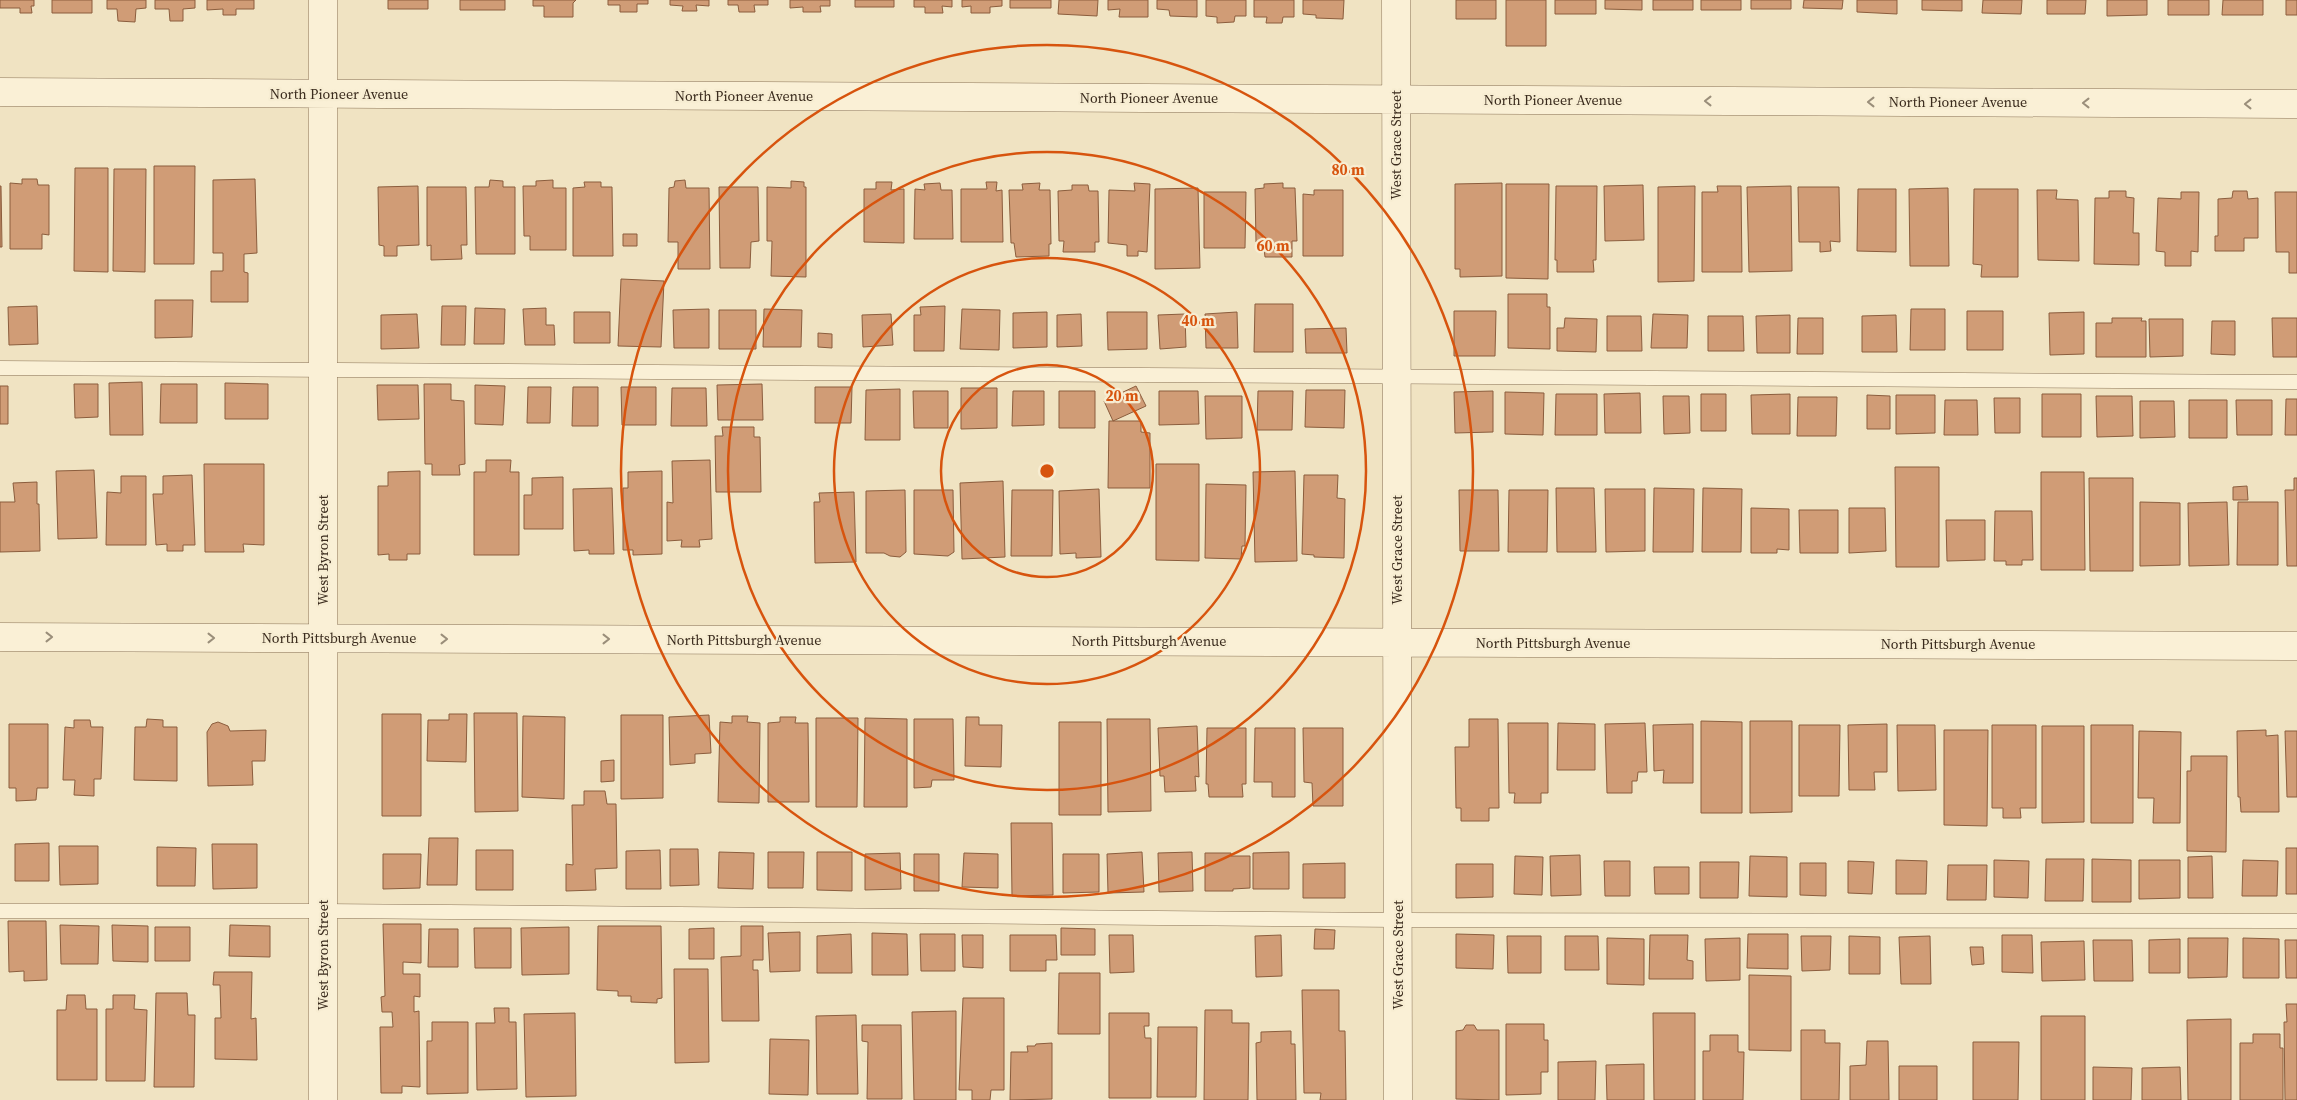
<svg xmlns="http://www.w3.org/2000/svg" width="2297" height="1100" font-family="'Source Serif 4',serif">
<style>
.building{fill:#d09c76;stroke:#8b5d3d}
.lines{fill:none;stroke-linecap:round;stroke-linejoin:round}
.service-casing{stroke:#8b7458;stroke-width:15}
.minor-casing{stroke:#8b7458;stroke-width:29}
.service{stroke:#faf0d6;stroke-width:14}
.minor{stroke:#faf0d6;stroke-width:28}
.oneway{stroke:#9a8e7a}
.ring{fill:none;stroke:#d7540e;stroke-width:2.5}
.labels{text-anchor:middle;stroke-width:4.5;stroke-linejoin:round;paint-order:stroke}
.street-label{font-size:14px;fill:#3a2b1d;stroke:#f7edd2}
.centre{fill:#d7540e;stroke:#f7edd2;stroke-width:2.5}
.ring-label{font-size:15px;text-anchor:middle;font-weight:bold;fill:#d7540e;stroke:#f7edd2;stroke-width:4.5;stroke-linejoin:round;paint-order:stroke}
</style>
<rect width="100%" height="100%" fill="#f0e3c2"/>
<path class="building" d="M0 0H34V6H31L32 13H20V8H0Z
M52 0H92V13H52Z
M107 0H146V8L136 9 135 22 118 21 117 9H107Z
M155 0H195V8L183 9V21H170L169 9H155Z
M207 0H254V9H236V15H223V9L207 10Z
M388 0H428V9H388Z
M460 0H505V10H460Z
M533 0H576L573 3V17H544V6H533Z
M608 0H648V4H637V12H620V5H608Z
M670 0H709V6L696 5 697 11H682L683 6 670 5Z
M728 0H768V5H754L755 12H739L738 5H728Z
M790 0H830V6H820L821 12H803V7L790 8Z
M855 0H894V7H855Z
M914 0H952V7L942 6 943 13H925V7H914Z
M962 0H1002V6L990 7V13H971V6L962 7Z
M1010 0H1051V8H1010Z
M1059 0H1098L1097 16 1058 14Z
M1108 0H1148V17H1119L1120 9 1108 10Z
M1157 0H1197V17L1170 16 1169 10 1157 9Z
M1206 0H1246V16H1235L1234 22 1217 23V17L1206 16Z
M1254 0H1294V17H1283L1282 23H1266L1267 17H1254Z
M1303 0H1344L1343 19 1316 18V15L1303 14Z
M1456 0H1496V19H1456Z
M1506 0H1546V46H1506Z
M1555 0H1596V14H1555Z
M1605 0H1642V10L1605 9Z
M1653 0H1693V10H1653Z
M1701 0H1741V10H1701Z
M1751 0H1791V9H1751Z
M1804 0H1843L1842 9 1803 8Z
M1857 0H1897V14L1857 12Z
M1922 0H1962V11L1922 10Z
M1983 0H2022L2021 14 1982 13Z
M2047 0H2086L2085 14H2047Z
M2107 0H2147V15L2107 16Z
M2168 0H2209V15H2168Z
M2223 0H2263V15H2222Z
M2286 0H2297V15H2286Z
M154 166H195L194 264H154Z
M75 168H108V272L74 271Z
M114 169H146L145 272 113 271Z
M22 179H37L38 185H49V235L42 234V249H10V183L22 184Z
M255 179 257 253 244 254V272L248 273V302H211V271H223V253H213V180Z
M490 180 503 181V187H515V254H476L475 187H489Z
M553 180V188H566V250H530V236H524L523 186H536V181Z
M685 180 686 188H709L710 269H678V242H668L669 188 674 187 675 181Z
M791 181 804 182V187H806V277L771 276 772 241H767V187L791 188Z
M584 182H601V187H612L613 256H573V188L585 187Z
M876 182H892L891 190 904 189V243L864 242V189H876Z
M986 182H997L996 191 1002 190 1003 242H961V189H987Z
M940 183 941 190H952L953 239H914L915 189 925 190 924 184Z
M1040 183 1039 190H1050L1051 244H1049V256L1016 257 1014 243H1011L1009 190H1023L1022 184Z
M1134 183 1150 184 1147 252 1138 251V256H1127V245L1108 243 1109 190 1135 191Z
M1283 183V188H1295L1297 241H1292V257H1265L1263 241 1256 242 1255 189 1264 188V184Z
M1502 183V276L1460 277V269H1455V184Z
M1506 184H1549L1548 279 1506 278Z
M1072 185H1088L1089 191H1098L1099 242H1095V252H1063L1064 241H1059L1058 191 1072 190Z
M1643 185 1644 240 1605 241 1604 186Z
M1 186 2 247H0V186Z
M418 186 419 245 397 246V256H384V246L379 245 378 187Z
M1556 186H1597L1596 260H1593L1594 272H1557V260H1555Z
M1695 186 1694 281 1658 282V187Z
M1717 186H1741L1742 272H1702V192H1718Z
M1791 186 1792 271 1749 272 1747 187Z
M427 187H466L467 245H461L462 259 431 260V245L427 246Z
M719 187H758L759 241 751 242 750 268H720Z
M1798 187H1839L1840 242 1830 241 1831 251 1820 252V242H1799Z
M1198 188 1200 268 1155 269V189Z
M1948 188 1949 266H1910L1909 189Z
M1858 189H1896V252L1857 251Z
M1974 189H2018V277H1981L1982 265 1973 264Z
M1314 190H1343V256H1303V194L1314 195Z
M2037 190H2057L2056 199 2078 200 2079 261 2038 260Z
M2109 191H2126V197L2134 198 2133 233H2139V265L2094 264 2095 198H2109Z
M2233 191H2247L2248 199 2258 198V238H2244V251H2215V236H2218V199L2232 198Z
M1204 192H1246L1245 248H1204Z
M2181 192H2199L2198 252 2191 251V266H2165V252L2156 251 2158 198 2181 199Z
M2275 192H2297V273H2289V252H2276Z
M623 234H637V246H623Z
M621 279 664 281 661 347 618 346Z
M1508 294H1547V307H1550V349L1508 348Z
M155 300H193L192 337 155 338Z
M1255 304H1293V352H1254Z
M37 306 38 344 9 345 8 307Z
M442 306H466L465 345H441Z
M945 306 944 351H914V315H921L920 307Z
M475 308 505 309 504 344H474Z
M546 308V325H554L555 345H525L523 309Z
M709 309V348H674L673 310Z
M764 309 802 310 801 347H763Z
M962 309 1000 310 999 350 960 349Z
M1911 309H1945V350H1910Z
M719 310H756V349H719Z
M1454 311H1496L1495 356H1454Z
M1967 311H2003V350H1967Z
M574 312H610V343H574Z
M1047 312V347L1013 348V313Z
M1107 312H1147V349L1108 350Z
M1237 312 1238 348H1206L1205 314Z
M2084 312V354L2050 355 2049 313Z
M417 314 419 348 381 349V315Z
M891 314 893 345 863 347 862 315Z
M1081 314 1082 346 1057 347V315Z
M1185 314 1186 347 1160 349 1158 315Z
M1653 314 1688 315 1687 348H1651Z
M1790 315V353H1757L1756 316Z
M1896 315 1897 352H1862V316Z
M1607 316H1641L1642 351H1607Z
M1708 316H1743L1744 351H1708Z
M1565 318 1597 319 1596 352 1557 351V328H1564Z
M1798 318H1823V354H1797Z
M2112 318H2142L2141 321H2146V357H2096V323H2112Z
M2272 318H2297V357H2273Z
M2149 319H2183V356L2150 357Z
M2212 321H2235V355L2211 354Z
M1346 328 1347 353H1306L1305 329Z
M818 333 832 334V348L818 347Z
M142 382 143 435H110L109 383Z
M225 383 268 384V419H225Z
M74 384H98V417L75 418Z
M161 384H197V423H160Z
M424 384H451V400L464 401 465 464 459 465 460 475H432V464H425Z
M762 384 763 420H718L717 385Z
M377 385H418L419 419 378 420Z
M475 385 505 386 503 425 475 424Z
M0 386H8V424H0Z
M1136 386 1146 406 1113 421 1104 401Z
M528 387H551L550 423H527Z
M573 387H598V426H572Z
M621 387H656V425H622Z
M815 387H852L851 423H815Z
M672 388H706L707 426H671Z
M961 388H997V428L961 429Z
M900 389V440H865L866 390Z
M1306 390H1345L1344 428 1305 427Z
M913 391H948V428H914Z
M1013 391H1044V425L1012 426Z
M1059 391H1095V428H1059Z
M1159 391H1198L1199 424 1159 425Z
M1258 391H1293L1292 430H1257Z
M1493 391V432L1455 433 1454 392Z
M1505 392 1544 393 1543 435 1505 434Z
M1640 393 1641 433H1605L1604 394Z
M1556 394H1597V435H1555Z
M1701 394H1726V431H1701Z
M1790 394V434H1752L1751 395Z
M2042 394H2081V437H2042Z
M1867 395 1890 396V429H1867Z
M1896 395H1935V433L1896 434Z
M1205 396H1242V438L1206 439Z
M1663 396H1689L1690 433 1664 434Z
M2096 396H2132L2133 436 2097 437Z
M1798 397H1837L1836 436H1797Z
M1994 398H2020V433H1995Z
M2286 399H2297V435H2285Z
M1945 400H1977L1978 435H1944Z
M2189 400H2227V438H2189Z
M2236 400H2272V435H2237Z
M2140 401H2174L2175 437 2140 438Z
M1109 421H1141V432L1150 433V488H1108Z
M722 427H754V437H760L761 492H716L715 436H723Z
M486 460H511L510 472H519V555H474V472H486Z
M710 460 712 539 699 540 700 547H681L682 540 667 541V502L673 503 672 461Z
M204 464H264V545L243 544 244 552H205Z
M1156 464H1199V561L1156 560Z
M1895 467H1939V567H1896Z
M94 470 97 538 58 539 56 471Z
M420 471V554H407V560H389V554L378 555V486H388V472Z
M662 471V554L633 555V550H623V488H628V472Z
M1295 471 1297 561 1255 562 1253 472Z
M2041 472H2084L2085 570H2041Z
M192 475 195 545H183V551H167V544L156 545 153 494H163V476Z
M1304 475H1338L1337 498 1345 499 1344 558 1314 557V555L1302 554Z
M121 476H146V545H106L107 492 121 493Z
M563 477V529H524V495H532V478Z
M2089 478H2133V571H2090Z
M2294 478H2297V566H2287L2285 490H2294Z
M1003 481 1005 557 962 559 960 483Z
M37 482V504H39L40 551 0 552V502H15L13 483Z
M1206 484 1246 485 1245 546H1242L1241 559 1205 558Z
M2247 486 2248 500H2233V487Z
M612 488 614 554H589V550L574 551 573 489Z
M1556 488H1594L1596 552H1557Z
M1654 488 1694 489 1693 552H1653Z
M1703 488 1742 489 1741 552H1702Z
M1099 489 1101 557 1076 558V553L1060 554 1059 491Z
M1605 489H1645V551L1606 552Z
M905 490 906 552 900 557 890 556 884 553H866V491Z
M914 490H953L954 552 948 556 914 554Z
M1012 490H1053L1052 556H1011Z
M1459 490H1498L1499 551H1460Z
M1509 490H1548L1547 552H1508Z
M854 492 856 562 815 563 814 502H820L819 493Z
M2140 502 2180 503V565L2140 566Z
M2227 502 2229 565 2189 566 2188 503Z
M2238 502H2278V565H2237Z
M1751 508 1789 509V550L1777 549V553H1751Z
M1849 508H1885L1886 551 1849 553Z
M1799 510H1838V553H1800Z
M1995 511H2032L2033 560H2022V565H2006V561H1994Z
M1946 520H1985V560L1947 561Z
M474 713H517L518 811 475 812Z
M382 714H421V816H382Z
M449 714H467L466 762 427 761 428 720H449Z
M621 715H663V798L621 799Z
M709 715 711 753 695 754V763L670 765 669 717Z
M523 716 565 717 564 799 522 797Z
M732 716H748L747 722 760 723 759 803 718 802 720 722 732 723Z
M780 717H796L795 723H808L809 802H768V723L780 722Z
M966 717H979V725H1002L1001 767 965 766Z
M816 718H858L857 807H816Z
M865 718 907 719V807H864Z
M147 719 163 720V727H177V781L134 780 135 727H146Z
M914 719H953L954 780H932L931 787 914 788Z
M1107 719H1150L1151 811 1108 812Z
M1469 719H1498L1499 808H1489V821H1461V808H1456L1455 747H1469Z
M74 720H90L91 727H103L101 779H94V796L74 795 75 780H63L65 727 74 728Z
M1701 721 1742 722V813H1701Z
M1750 721H1792V812L1750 813Z
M218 722 228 726 230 731 266 730 265 761H252L253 785 208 786 207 732 212 724Z
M1059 722H1101V815H1059Z
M1508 723H1548V793H1541V803H1514L1515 793H1509Z
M1558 723 1595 724V770H1557Z
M1645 723 1647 772H1638L1637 781H1632V793H1607L1605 724Z
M9 724H48V788H37L36 800 16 801V788H9Z
M1693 724V783H1663L1664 770 1654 771 1653 725Z
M1887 724V772H1874L1875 790H1849L1848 725Z
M1799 725H1840L1839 796H1799Z
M1897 725H1935L1936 790 1898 791Z
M1992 725H2036V808H2020L2021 818H2003V808H1992Z
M2091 725H2133V823H2091Z
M1197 726 1199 777 1195 776 1196 791 1165 792 1164 776H1160L1158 728Z
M2042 726H2084V822L2042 823Z
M1207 728H1246V784H1242L1243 797H1209L1208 784H1206Z
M1255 728H1295V797H1272V782H1254Z
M1303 728H1343V806H1313L1312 783 1304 782Z
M1944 730H1988L1987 826 1944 825Z
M2266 730V736L2278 735 2279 812H2241L2240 797H2238L2237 731Z
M2139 731 2181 732 2180 823H2153L2154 798H2138Z
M2285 731H2297V797H2287Z
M2191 756H2227L2226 852 2187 851V771H2191Z
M614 760V781L601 782V761Z
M584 791H605L607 804H616L617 868 595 869 596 890 566 891V864L573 865 572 805H584Z
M1011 823H1052L1053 895 1012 896Z
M429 838H458L457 885H427Z
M49 843V881H15V844Z
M212 844H257V888L213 889Z
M59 846H98V884L60 885Z
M157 847 196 848 195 886H157Z
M2286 848H2297V894H2286Z
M670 849H698L699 885 670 886Z
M476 850H513V890H476Z
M660 850 661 889H626V851Z
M719 852 754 853 753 889 718 888Z
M768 852H804L803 888H768Z
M817 852H852V891L817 890Z
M1142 852 1144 892 1108 893 1107 854Z
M1192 852 1193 891 1159 892 1158 853Z
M1289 852V889H1253V853Z
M900 853 901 889 865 890V854Z
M964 853 998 854V888L962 887Z
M1205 853H1231V856H1250V888L1233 889V891H1205Z
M383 854H421L420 888 383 889Z
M914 854H939V891H914Z
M1063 854H1099V892L1063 893Z
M1580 855 1581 895 1551 896 1550 856Z
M1515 856 1543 857 1542 895 1514 894Z
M1750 856 1787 857V897L1749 896Z
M2212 856 2213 898H2188V857Z
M2046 859H2084L2083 901H2045Z
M2092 859 2131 860V902H2092Z
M1896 860 1927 861 1926 894H1896Z
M1994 860 2029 861 2028 898 1994 897Z
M2139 860H2180V898L2139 899Z
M2243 860 2278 861 2277 896H2242Z
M1604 861H1630V896H1605Z
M1848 861 1874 862 1872 894 1848 893Z
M1700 862H1739L1738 898H1700Z
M1345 863V898H1303V864Z
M1800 863H1826V896L1800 895Z
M1456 864H1493V897L1456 898Z
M1948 865H1987L1986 900H1947Z
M1654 867H1689V894H1655Z
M8 921H46L47 980 24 981V971L9 972Z
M383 924H421V963L403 962V974H420V997L414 996V1012L419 1011 420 1087 402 1086V1093H381L380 1027H393L392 1012H382L381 997 385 996Z
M60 925 99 926 98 964H61Z
M112 925 148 926V962L113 961Z
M230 925 270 926V957L229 956Z
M598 926H661L662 998 657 999V1003L631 1002V996H618V991L597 990Z
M741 926H763V960H753V970H758L759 1021H722L721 957 741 956Z
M155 927H190V961H155Z
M569 927V974L522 975 521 928Z
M474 928H511V968H475Z
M714 928V959H689V929Z
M1061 928 1095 929V955H1061Z
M429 929H458V967H428Z
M1315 929 1335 930 1334 949H1314Z
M800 932V971L770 972 768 933Z
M872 933 907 934 908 975H872Z
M851 934 852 973H817V936Z
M920 934H955V971H921Z
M1456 934 1494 935 1493 969 1456 968Z
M1748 934H1788V969L1747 968Z
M962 935H983V968L963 967Z
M1010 935H1056L1057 960H1046V971H1010Z
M1109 935H1133L1134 972 1110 973Z
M1281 935 1282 976 1256 977 1255 936Z
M1650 935H1688L1687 960 1693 961V979H1649Z
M2002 935H2032L2033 973 2002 972Z
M1507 936H1541V973H1508Z
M1565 936H1598L1599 970H1565Z
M1801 936H1831L1830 970 1802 971Z
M1849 936 1880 937V974H1849Z
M1930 936 1931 984H1901L1899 937Z
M1607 938 1644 939V985L1607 984Z
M1740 938V980L1706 981 1705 939Z
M2188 938H2228L2227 977 2188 978Z
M2243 938 2279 939V978H2243Z
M2180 939V973H2149V940Z
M2093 940H2132L2133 981H2094Z
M2285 940H2297V978H2286Z
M2084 941 2085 980 2042 981 2041 942Z
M1970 947H1983L1984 964 1972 965Z
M674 969H708L709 1062 675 1063Z
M214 972H252L251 1019 256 1018 257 1060 215 1059V1018H221L220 985H213Z
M1059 973H1100V1034H1058Z
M1749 975 1791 976V1051L1749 1050Z
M1302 990H1339V1031H1345L1346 1100H1320L1321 1093H1304Z
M156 993H187L188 1015H195L194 1087H154Z
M67 995H85L86 1009H97V1080H57V1010H66Z
M113 995H135L134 1009 147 1010 145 1081H106V1009H113Z
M963 998H1004V1090H991L990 1100H972V1090H959Z
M2286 1004H2297V1100H2285L2284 1022H2287Z
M494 1008H509V1022H516L517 1089 477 1090 476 1023H495Z
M1205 1010H1232V1023H1249L1248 1100H1204Z
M956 1011V1100H914L912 1012Z
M575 1013 576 1096 526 1097 524 1014Z
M1109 1013H1149V1026H1144L1145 1038H1151V1098H1109Z
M1653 1013H1695V1100H1654Z
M856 1015 858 1094H817L816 1016Z
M2041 1016H2085V1100H2041Z
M2231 1019V1100H2188L2187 1020Z
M432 1022H468V1093L427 1094V1041H432Z
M1506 1024H1544V1040H1548V1072H1541V1094L1506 1095Z
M862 1025H901L902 1099H867L868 1042 862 1041Z
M1466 1025H1474L1477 1030H1499V1100L1456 1099V1031L1463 1030Z
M1158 1027H1197L1196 1097H1157Z
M1801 1030H1825V1043H1840L1839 1100H1801Z
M1291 1031V1044H1295L1296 1100H1257L1256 1043 1261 1042V1032Z
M2253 1034H2280V1048H2283V1100H2240V1043H2253Z
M1710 1035H1738V1052H1744L1743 1100H1703V1051H1710Z
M770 1039 809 1040 808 1095 769 1094Z
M1867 1041H1888L1889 1100H1850V1066L1866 1065Z
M1973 1042H2019L2018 1100H1973Z
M1052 1043V1099L1010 1100 1011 1052H1028L1027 1046H1035L1036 1044Z
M1596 1061 1595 1100H1558V1062Z
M1644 1064V1100H1607L1606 1065Z
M1899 1066H1937V1100H1899Z
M2093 1067 2132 1068 2131 1100H2093Z
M2180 1067 2181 1100H2142V1068Z"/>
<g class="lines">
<defs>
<path id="service" d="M0 368 2297 382
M0 911H323L1398 920 2297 921"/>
<path id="minor" d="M323 0V1100
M1396 0 1398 1100
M0 92 2297 104
M0 637 2297 646"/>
</defs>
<use href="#service" class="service-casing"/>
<use href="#minor" class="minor-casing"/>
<use href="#service" class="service"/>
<use href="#minor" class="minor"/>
</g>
<defs><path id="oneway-chevron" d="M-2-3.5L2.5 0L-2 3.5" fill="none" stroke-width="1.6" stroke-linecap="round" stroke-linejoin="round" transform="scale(1.25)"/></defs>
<g class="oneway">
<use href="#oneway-chevron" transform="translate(1708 101) rotate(-180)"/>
<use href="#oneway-chevron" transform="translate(1871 102) rotate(-180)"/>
<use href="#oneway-chevron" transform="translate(2086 103) rotate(-180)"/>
<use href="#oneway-chevron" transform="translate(2248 104) rotate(-180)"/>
<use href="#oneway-chevron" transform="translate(49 637)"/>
<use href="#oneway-chevron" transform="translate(211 638)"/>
<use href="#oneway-chevron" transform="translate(444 639)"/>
<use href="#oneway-chevron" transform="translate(606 639)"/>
</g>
<g class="ring">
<circle cx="1047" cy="471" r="106"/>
<circle cx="1047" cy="471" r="213"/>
<circle cx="1047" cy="471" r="319"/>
<circle cx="1047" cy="471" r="426"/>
</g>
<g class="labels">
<g class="street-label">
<text x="339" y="99">North Pioneer Avenue</text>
<text x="744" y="101">North Pioneer Avenue</text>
<text x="1149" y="103">North Pioneer Avenue</text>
<text x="1553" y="105">North Pioneer Avenue</text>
<text x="1958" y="107">North Pioneer Avenue</text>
<text transform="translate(1396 145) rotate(-90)" y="5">West Grace Street</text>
<text transform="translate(323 550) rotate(-90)" y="5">West Byron Street</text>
<text transform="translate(1397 550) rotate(-90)" y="5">West Grace Street</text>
<text x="339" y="643">North Pittsburgh Avenue</text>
<text x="744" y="645">North Pittsburgh Avenue</text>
<text x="1149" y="646">North Pittsburgh Avenue</text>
<text x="1553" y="648">North Pittsburgh Avenue</text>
<text x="1958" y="649">North Pittsburgh Avenue</text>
<text transform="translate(323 955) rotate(-90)" y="5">West Byron Street</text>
<text transform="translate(1398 955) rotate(-90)" y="5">West Grace Street</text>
</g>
</g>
<circle cx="1047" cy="471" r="8" class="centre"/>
<g class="ring-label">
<text x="1348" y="175">80 m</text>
<text x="1273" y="251">60 m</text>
<text x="1198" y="326">40 m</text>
<text x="1122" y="401">20 m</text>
</g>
</svg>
